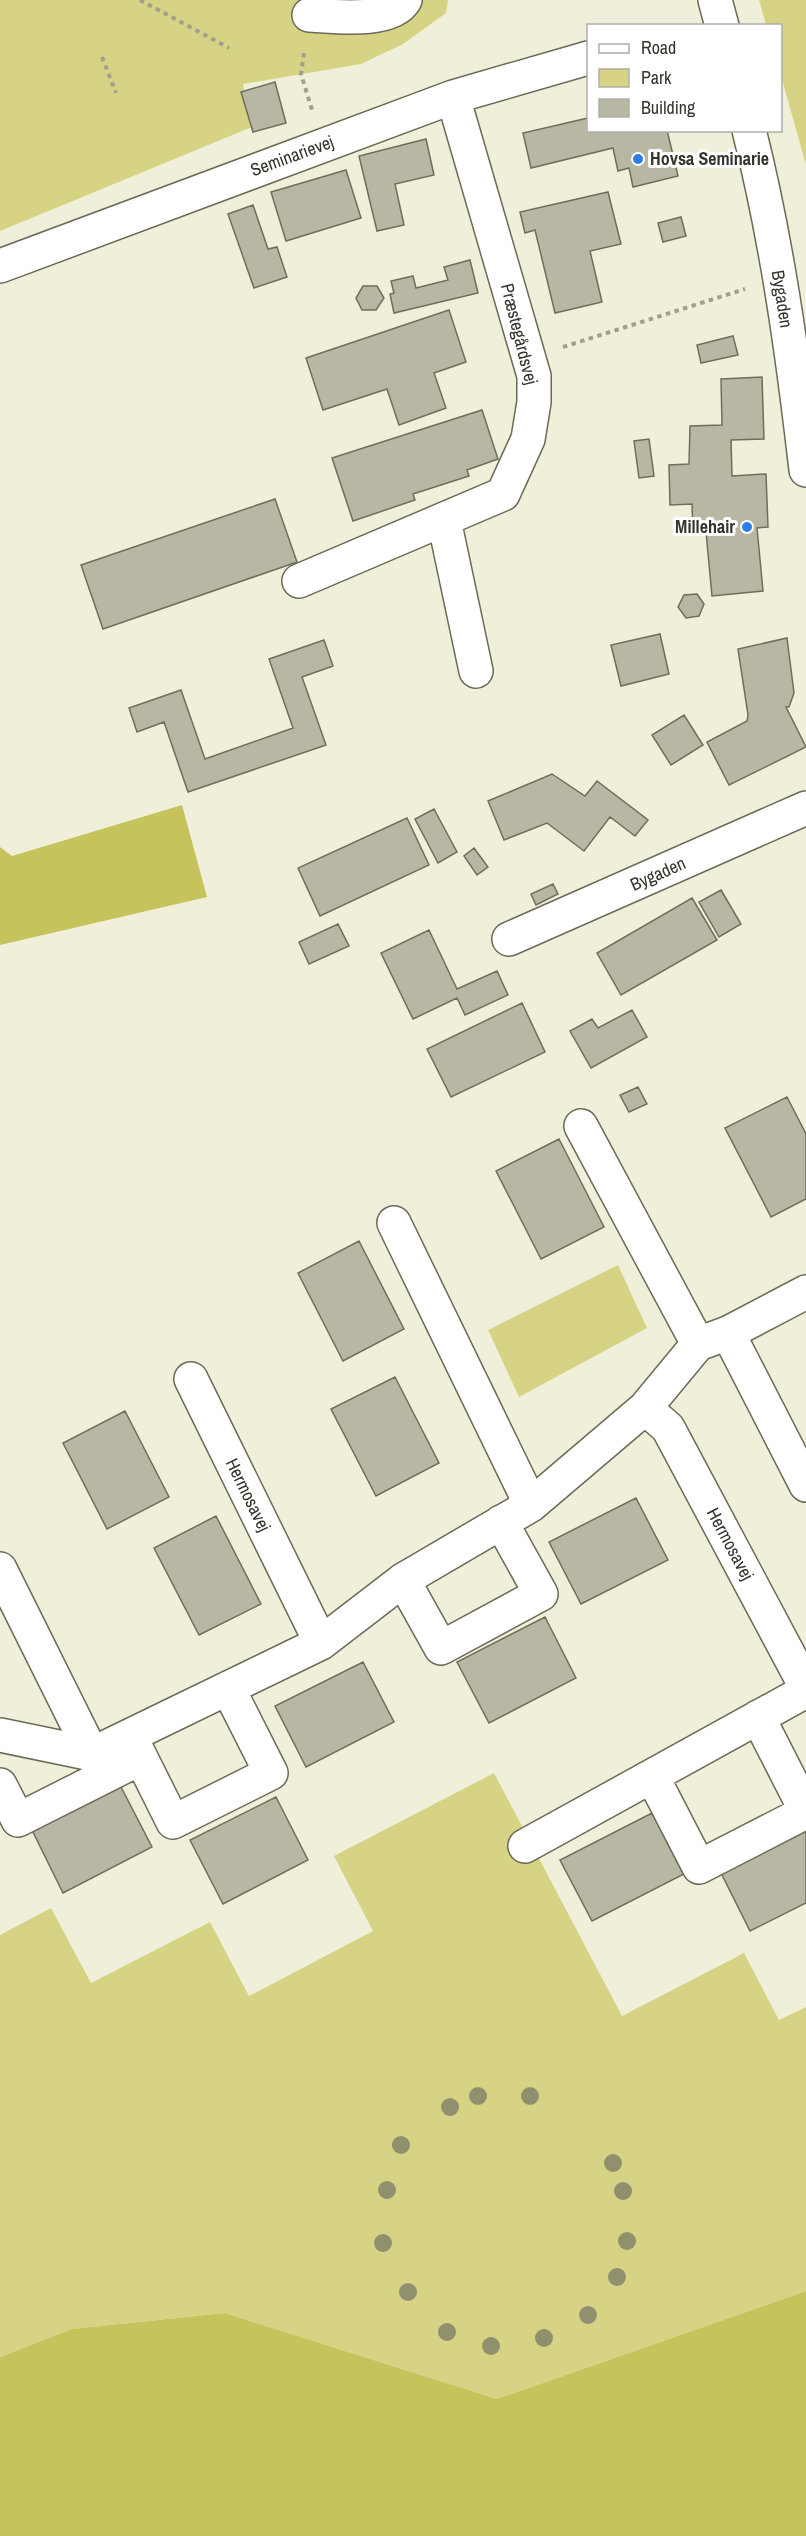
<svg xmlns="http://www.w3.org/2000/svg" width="806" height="2536" font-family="'Archivo Narrow',sans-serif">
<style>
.green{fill:#d6d484}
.forest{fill:#c6c25c}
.building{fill:#b7b7a3;stroke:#6e6e5b;stroke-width:1.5}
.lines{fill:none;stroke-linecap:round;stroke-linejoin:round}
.minor-casing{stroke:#6a6a57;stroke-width:36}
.path{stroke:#a0a090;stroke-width:4;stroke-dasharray:4.5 4.5;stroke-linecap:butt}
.minor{stroke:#fff;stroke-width:33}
.tree{fill:#908f6e}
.poi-dot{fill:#2b7de8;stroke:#fff;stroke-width:2}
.labels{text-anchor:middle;stroke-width:6;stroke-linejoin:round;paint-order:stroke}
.street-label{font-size:18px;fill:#35352d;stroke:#fff}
.poi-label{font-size:18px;font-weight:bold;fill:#35352d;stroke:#fff;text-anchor:start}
</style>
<rect width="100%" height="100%" fill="#f0f0da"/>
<path class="green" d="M0 0H448L446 13 403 44 361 64 243 84 252 127 0 231Z
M759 0H806V165L781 76 780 26 766 25Z
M618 1265 647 1328 519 1397 488 1330Z
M494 1773 622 2016 744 1953 779 2020 806 2007V2291L497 2399 225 2313 72 2329 0 2357V1935L51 1908 91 1983 210 1922 249 1996 373 1931 334 1856Z"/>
<path class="forest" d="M182 805 207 897 0 945V847L12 856Z
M806 2291V2536H0V2357L72 2329 225 2313 497 2399Z"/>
<path class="building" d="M275 82 286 123 253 132 241 92Z
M588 118V130H667L678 176 633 187 629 168 618 171 613 148 531 168 523 133Z
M426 139 434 175 395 184 404 225 377 231 359 156Z
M346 170 361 218 286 241 271 192Z
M608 192 621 244 590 251 602 302 555 313 535 230 525 233 520 212Z
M253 205 268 249 277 247 287 277 254 288 228 214Z
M681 217 686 236 663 242 658 223Z
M470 260 478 293 394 313 390 294 394 293 391 281 413 276 416 288 448 280 444 267Z
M363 286H377L384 298 376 310H362L356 298Z
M449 310 466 362 434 373 446 408 399 425 387 389 323 410 306 358Z
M733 336 738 355 701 363 697 345Z
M762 377 764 439 731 440 732 476 766 474 768 527 757 528 763 591 712 596 706 532H693L692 504 670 505 669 465 689 464 690 426 722 425 721 379Z
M482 410 498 459 467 470 469 476 413 494 415 500 353 521 332 458Z
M649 439 654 476 639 478 634 441Z
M275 499 297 562 103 629 81 565Z
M697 594 704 604 699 616 686 618 678 607 684 595Z
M660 634 669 674 621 686 611 645Z
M787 638 794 693 789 707H786L806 747 729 785 707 742 747 721 748 715 738 649Z
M324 640 333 666 302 677 326 745 188 792 164 722 137 732 129 708 181 690 205 759 293 728 269 659Z
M684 715 703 745 671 765 652 735Z
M552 774 585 796 597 781 648 820 635 836 610 817 584 851 547 823 504 840 488 801Z
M434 809 457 852 438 863 415 819Z
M407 818 429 865 320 916 298 868Z
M474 848 488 867 477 875 464 856Z
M553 884 558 894 536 905 531 894Z
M721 890 741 924 719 937 699 902Z
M692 898 717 940 621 995 597 953Z
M338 924 349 946 309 964 299 942Z
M429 930 457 989 497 971 508 995 465 1015 457 998 413 1019 381 953Z
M522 1003 545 1052 451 1097 427 1049Z
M632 1010 647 1037 591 1068 570 1031 592 1019 598 1028Z
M638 1087 647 1104 629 1112 620 1095Z
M787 1097 806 1134V1199L771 1217 725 1128Z
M559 1139 604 1227 541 1259 496 1171Z
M359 1241 404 1329 343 1361 298 1273Z
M395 1377 439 1463 376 1496 331 1409Z
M125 1411 169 1497 107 1529 63 1443Z
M636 1498 668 1560 581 1604 549 1542Z
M216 1516 261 1604 199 1635 154 1548Z
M545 1617 576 1678 489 1723 457 1662Z
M363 1662 394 1722 306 1767 275 1706Z
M120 1785 152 1847 63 1893 32 1830Z
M276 1797 308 1860 223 1904 190 1840Z
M652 1813 684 1874 592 1921 560 1860Z
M806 1827V1903L750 1931 720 1871Z"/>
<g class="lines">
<defs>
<path id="minor" d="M715 0 722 26
M309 15C333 16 391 24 405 0
M749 130C777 241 793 356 806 470
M0 266 453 97 588 58
M444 520 476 671
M299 581 503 494 528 439 534 402V376L453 97
M509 939 806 808
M581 1126 698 1344
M394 1223 531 1505
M728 1333 806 1485
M191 1379 321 1643
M645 1408 668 1428 806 1687
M0 1569 92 1754
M403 1580 441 1648 541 1594 501 1522
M758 1717 806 1811
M0 1735 92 1754 321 1643 403 1580 531 1505 645 1408 698 1344 728 1333 806 1292
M130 1736 173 1822 271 1773 228 1688
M652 1776 699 1867 806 1812
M0 1785 18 1820 141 1758
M525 1846 806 1691"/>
</defs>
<use href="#minor" class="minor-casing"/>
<path class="path" d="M140 0 229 48
M304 53 301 74 312 110
M102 57 116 93
M563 347 745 289"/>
<use href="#minor" class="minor"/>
</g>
<g class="tree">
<circle cx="478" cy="2096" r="9"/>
<circle cx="530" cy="2096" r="9"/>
<circle cx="450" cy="2107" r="9"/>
<circle cx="401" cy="2145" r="9"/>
<circle cx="613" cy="2163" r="9"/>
<circle cx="387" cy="2190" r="9"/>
<circle cx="623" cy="2191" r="9"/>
<circle cx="627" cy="2241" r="9"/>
<circle cx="383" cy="2243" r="9"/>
<circle cx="617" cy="2277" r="9"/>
<circle cx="408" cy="2292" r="9"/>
<circle cx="588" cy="2315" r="9"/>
<circle cx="447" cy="2332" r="9"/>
<circle cx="544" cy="2338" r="9"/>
<circle cx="491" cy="2346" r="9"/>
</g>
<g class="poi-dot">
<circle cx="638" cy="159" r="6"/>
<circle cx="747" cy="527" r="6"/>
</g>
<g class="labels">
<g class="street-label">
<text transform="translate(292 156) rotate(-20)" y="6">Seminarievej</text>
<text transform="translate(782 299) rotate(81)" y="6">Bygaden</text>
<text transform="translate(519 334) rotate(76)" y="6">Præstegårdsvej</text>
<text transform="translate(658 874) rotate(-24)" y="6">Bygaden</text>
<text transform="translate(248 1495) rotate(64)" y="6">Hermosavej</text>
<text transform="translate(730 1544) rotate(62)" y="6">Hermosavej</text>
</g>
<g class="poi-label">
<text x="650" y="165">Hovsa Seminarie</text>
<text x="735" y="533" text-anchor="end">Millehair</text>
</g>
</g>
<rect x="587" y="24" width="195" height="108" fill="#ffffff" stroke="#aeaeab" stroke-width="1.5"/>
<rect x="599" y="44" width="30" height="9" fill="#ffffff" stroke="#aeaeab" stroke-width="1.5"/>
<text x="641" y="54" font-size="18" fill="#35352d">Road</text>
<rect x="599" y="69" width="30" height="18" fill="#d6d484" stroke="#aeaeab" stroke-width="1.5"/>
<text x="641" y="84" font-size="18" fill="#35352d">Park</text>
<rect x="599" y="99" width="30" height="18" fill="#b7b7a3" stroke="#aeaeab" stroke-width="1.5"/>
<text x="641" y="114" font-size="18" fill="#35352d">Building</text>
</svg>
